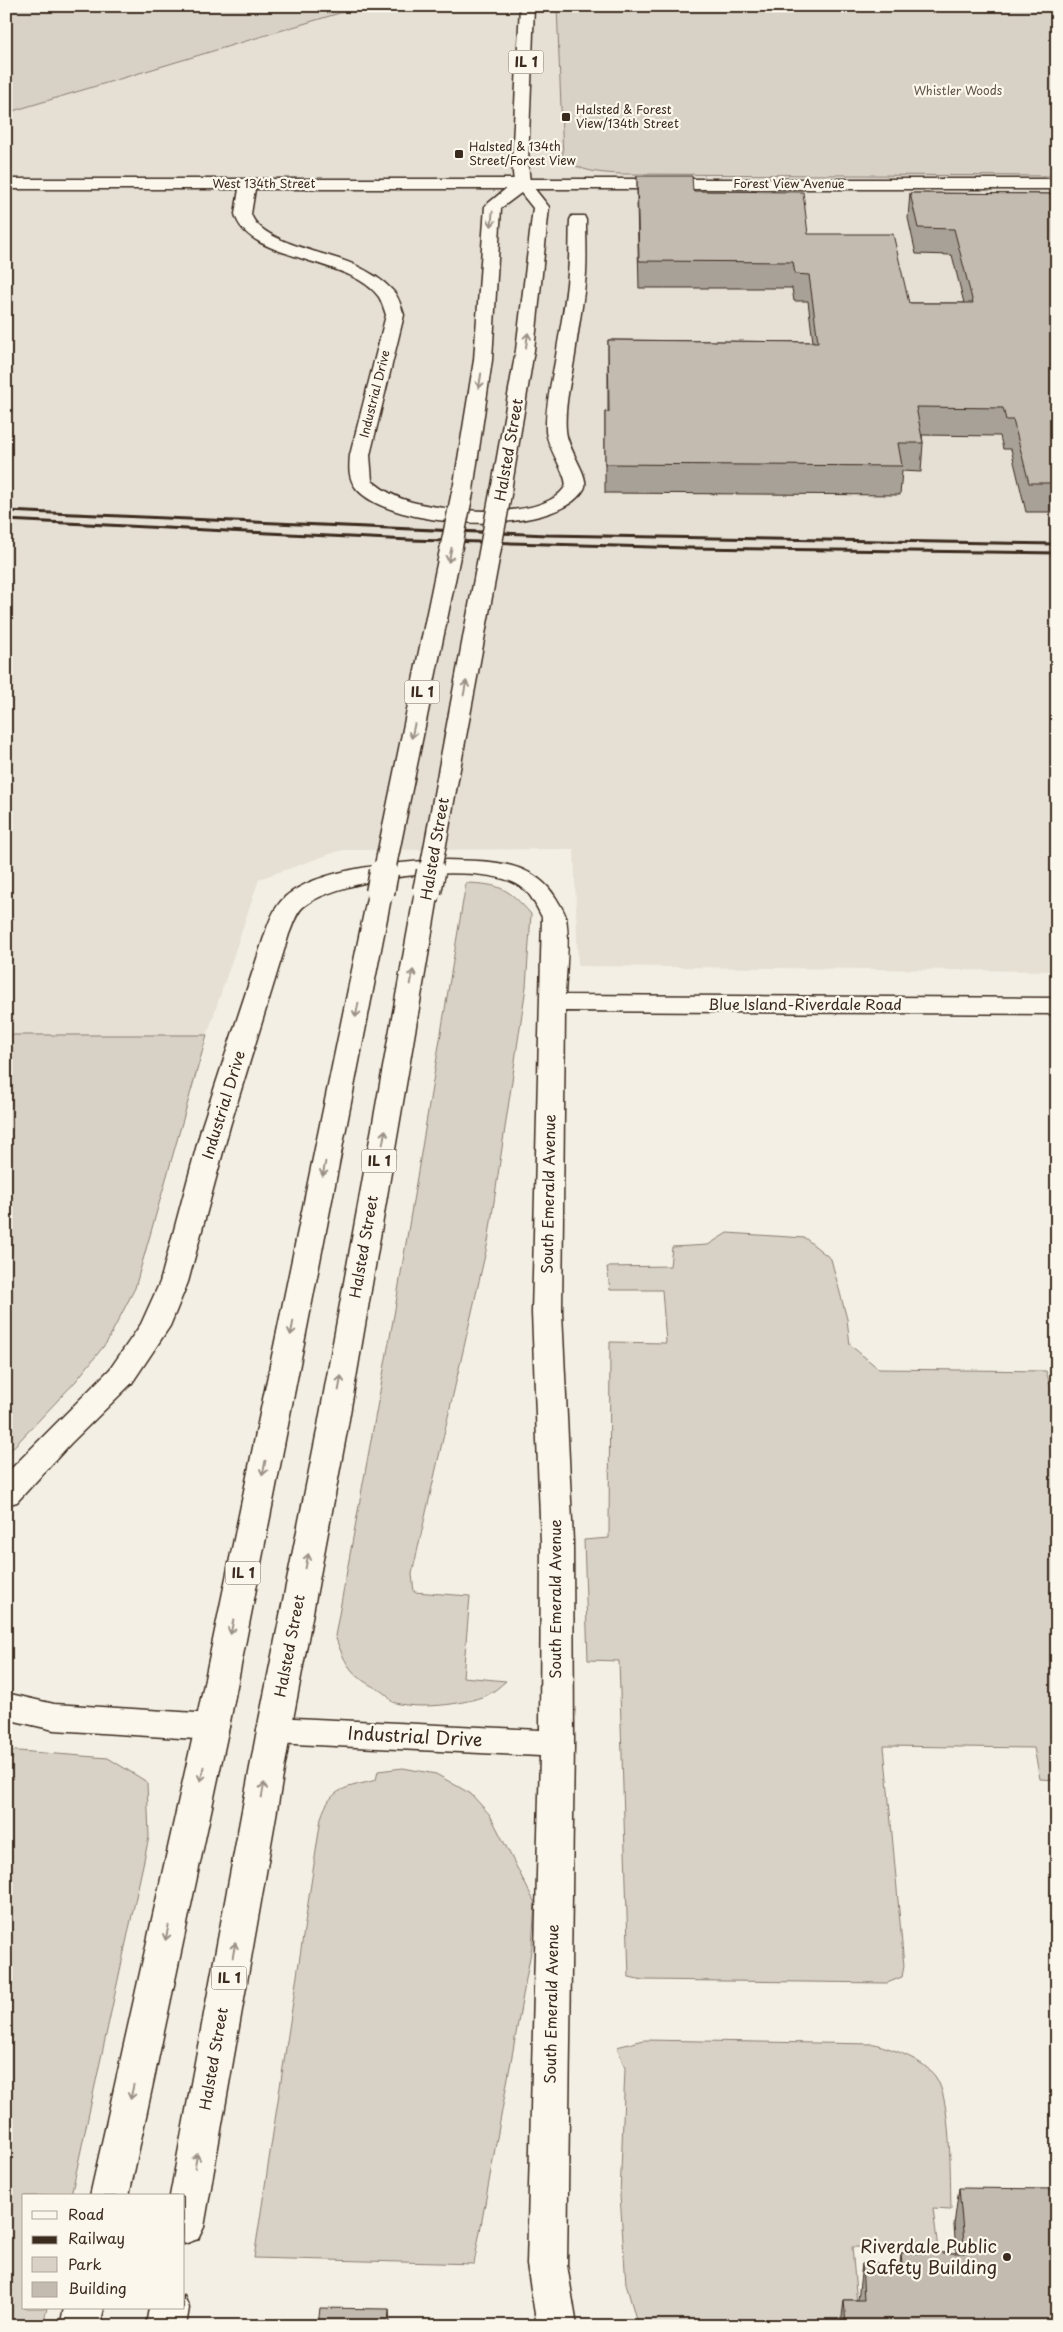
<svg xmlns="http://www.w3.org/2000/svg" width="1063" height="2332" font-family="'Playpen Sans',sans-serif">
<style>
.built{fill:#e5dfd4}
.green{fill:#d8d1c6;stroke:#8a7e72}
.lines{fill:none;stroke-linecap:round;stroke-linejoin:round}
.minor-casing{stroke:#3b2a1e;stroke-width:3}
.major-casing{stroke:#3b2a1e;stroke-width:3}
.minor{fill:#fbf7ec;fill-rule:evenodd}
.major{fill:#fbf7ec;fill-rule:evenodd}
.rail{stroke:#3b2a1e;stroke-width:3}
.major-bridge-far1-casing{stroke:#3b2a1e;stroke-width:24;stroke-linecap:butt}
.major-bridge-casing{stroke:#3b2a1e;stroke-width:31;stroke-linecap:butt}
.major-bridge-far1{stroke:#fbf7ec;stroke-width:21}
.major-bridge{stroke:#fbf7ec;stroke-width:28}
.wall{fill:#a8a197;stroke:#3b2a1e}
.shaded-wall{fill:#88837b;stroke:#3b2a1e}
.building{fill:#c3bbb0;stroke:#3b2a1e}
.oneway{stroke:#9b9085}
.poi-dot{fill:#3b2a1e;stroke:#fbf7ec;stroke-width:2}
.labels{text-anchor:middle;stroke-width:4.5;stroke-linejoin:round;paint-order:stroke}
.far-park-label{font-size:12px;fill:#625448;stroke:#fbf7ec}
.far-poi-label{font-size:12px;fill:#3b2a1e;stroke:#fbf7ec;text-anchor:start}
.far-street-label{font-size:12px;fill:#3b2a1e;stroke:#fbf7ec}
.shield{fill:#fbf7ec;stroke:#75685c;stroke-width:1}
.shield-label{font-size:14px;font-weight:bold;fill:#3b2a1e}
.street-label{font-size:15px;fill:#3b2a1e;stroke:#fbf7ec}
.near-street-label{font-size:18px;fill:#3b2a1e;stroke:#fbf7ec}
.near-poi-label{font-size:18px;fill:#3b2a1e;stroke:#fbf7ec;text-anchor:end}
</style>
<rect width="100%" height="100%" fill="#f3efe4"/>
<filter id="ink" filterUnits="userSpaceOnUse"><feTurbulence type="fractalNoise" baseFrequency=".02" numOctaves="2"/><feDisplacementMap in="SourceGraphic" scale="10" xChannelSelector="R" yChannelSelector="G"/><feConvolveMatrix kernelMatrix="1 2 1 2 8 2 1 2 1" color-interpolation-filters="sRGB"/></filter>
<g filter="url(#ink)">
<path class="built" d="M363 6H557L563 158 1057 176V971L578 966 574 849 342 850 259 879 207 1035H6V113Z"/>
<path class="green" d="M6 6H363L6 113Z
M557 6H1057V176L621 174C601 173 580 172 563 158Z
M466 883C500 884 508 888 531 914L526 987 488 1242 412 1574 414 1592 470 1596 463 1677 506 1681C500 1686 494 1692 487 1695 464 1705 416 1710 392 1702 384 1689 372 1688 361 1679 346 1668 341 1652 335 1636L394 1315Z
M6 1035H207L135 1288 107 1342 76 1381 6 1455Z
M727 1233 805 1238 831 1259 847 1319 850 1345 879 1369 1046 1371 1057 1410V1780L1040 1779 1034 1748 884 1746 904 1966 902 1977 887 1983 643 1980 629 1977 619 1661 588 1660 584 1540 609 1538 610 1342 666 1343 662 1290H610L607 1267 670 1266 672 1247 708 1245Z
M6 1750 108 1758 147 1782 149 1837 71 2196H24V2308H47L43 2326H6Z
M403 1768 436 1774 471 1794 490 1815 535 1903 532 1946 474 2264 254 2258 321 1818C331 1786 347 1788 376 1780L378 1771Z
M644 2040 875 2044C895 2050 922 2059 935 2076 952 2098 950 2180 951 2210L933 2209 938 2249 852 2247 859 2326H638L626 2284 620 2196 625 2068 617 2047Z"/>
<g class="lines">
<defs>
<path id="minor" d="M6 179H1057V189H255L251 214C260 243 330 253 355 265 369 272 382 279 393 291 399 297 401 307 404 315L370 455 372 481C384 491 397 498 412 502 447 511 542 522 565 487 570 479 547 448 546 431 545 407 552 380 556 356 560 329 566 301 568 273 570 256 569 238 570 220L572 216H584L586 220C586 238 587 255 586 273 584 300 578 328 575 355 571 380 564 406 566 430 567 450 591 477 584 489 555 539 388 529 356 488 348 478 349 466 350 455L386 315C384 309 382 302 379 297 350 256 247 262 235 214L239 189H6Z
M445 860C486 861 532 859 556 898 559 903 565 912 566 918 570 940 566 973 565 995L1057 998V1014L565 1011 562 1313 573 1542 574 1744 567 2265 577 2326H537L527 2265 540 1756 274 1743 262 1739 257 1730 262 1721 274 1717 540 1730 541 1542 532 1313 542 917C536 906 531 893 520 886 481 860 339 877 303 907 296 913 293 925 289 934L230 1126 188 1282 170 1326 132 1383 71 1443 17 1502 6 1505V1474L110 1369 141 1324 160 1282 202 1126 265 934C269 921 275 906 285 897 320 867 401 862 445 860Z
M6 1693 54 1704 212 1714 224 1718 229 1727 224 1736 212 1740 54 1730 6 1719Z"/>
<path id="major" d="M520 6H534L528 163 530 183 549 207 534 350 511 491 508 495 501 497 494 495 491 491 516 350 533 208 521 193 501 208 492 360 473 490 470 494 463 496 456 494 453 490 474 360 485 206 514 182 512 163Z
M427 884 436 886 439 891 347 1431 291 1730 204 2227 198 2239 184 2244V2196H170L257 1730 317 1431 415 891 418 886Z
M380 886 389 888 392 893 229 1727 129 2196H90L195 1727 368 893 371 888Z
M184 2296 189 2308 186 2326H146L149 2308H184Z
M64 2308H104L100 2326H60Z"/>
</defs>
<use href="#minor" class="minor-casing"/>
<use href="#major" class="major-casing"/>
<use href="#minor" class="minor"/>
<use href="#major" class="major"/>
<path class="rail" d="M6 511 547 535 1057 544
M6 520 410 540 687 548 1057 553"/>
<defs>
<path id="major-bridge-far1" d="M384 873 463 490
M430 873 501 491"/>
<path id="major-bridge" d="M427 891 431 872
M380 893 384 872"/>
</defs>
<use href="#major-bridge-far1" class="major-bridge-far1-casing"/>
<use href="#major-bridge" class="major-bridge-casing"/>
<use href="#major-bridge-far1" class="major-bridge-far1"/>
<use href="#major-bridge" class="major-bridge"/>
</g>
<path class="wall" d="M637 176 693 191 808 234 909 303H964L952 255 916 254 908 218 910 193 1057 194V512H1026L1011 449H1003L1000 436 922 435 923 443 921 472 902 471 900 495 605 493V412H608V340L813 342 808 301H794L792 288H639L637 201Z
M959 2188 1057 2326H841L844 2300H858L862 2264 900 2265 901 2253H956L954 2225Z"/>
<path class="shaded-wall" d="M389 2309 390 2326H388Z"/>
<path class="building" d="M637 176H692L693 191 803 192 808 234H893L909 303H973L954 229 918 228 910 193 1057 194V483H1029L1013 420H1006L1003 408 916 407 923 443H898L902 466 605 464V412H609L608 340 818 342 809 275 795 274 793 262 639 261Z
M959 2188 1057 2189V2326H846L844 2300H864L862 2264 902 2265 901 2253H965Z
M320 2308 389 2309 388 2326H318Z"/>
<defs><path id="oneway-shaft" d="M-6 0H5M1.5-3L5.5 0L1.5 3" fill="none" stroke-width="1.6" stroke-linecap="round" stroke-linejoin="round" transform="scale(1.25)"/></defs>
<g class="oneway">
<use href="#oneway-shaft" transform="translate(492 219) rotate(94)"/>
<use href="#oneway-shaft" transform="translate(527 340) rotate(-82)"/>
<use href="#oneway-shaft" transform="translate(480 381) rotate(99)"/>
<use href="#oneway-shaft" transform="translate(450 555) rotate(102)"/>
<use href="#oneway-shaft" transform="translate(465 688) rotate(-79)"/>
<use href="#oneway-shaft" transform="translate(413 731) rotate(102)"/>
<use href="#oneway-shaft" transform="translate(412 977) rotate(-80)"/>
<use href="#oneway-shaft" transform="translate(357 1010) rotate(101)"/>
<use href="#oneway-shaft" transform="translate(384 1137) rotate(-80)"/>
<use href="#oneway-shaft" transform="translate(324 1169) rotate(101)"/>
<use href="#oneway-shaft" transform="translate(292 1328) rotate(101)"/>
<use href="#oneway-shaft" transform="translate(340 1383) rotate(-80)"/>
<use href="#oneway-shaft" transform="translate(264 1468) rotate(101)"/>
<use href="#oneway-shaft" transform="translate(307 1561) rotate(-79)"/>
<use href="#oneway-shaft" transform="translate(232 1627) rotate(101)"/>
<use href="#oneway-shaft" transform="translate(202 1774) rotate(102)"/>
<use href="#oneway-shaft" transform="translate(263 1790) rotate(-80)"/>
<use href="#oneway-shaft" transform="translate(167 1933) rotate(102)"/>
<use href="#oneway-shaft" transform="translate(234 1950) rotate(-80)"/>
<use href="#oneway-shaft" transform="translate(132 2092) rotate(102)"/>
<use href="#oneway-shaft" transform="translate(196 2161) rotate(-80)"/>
</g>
</g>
<g class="poi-dot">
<rect x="561" y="112" width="10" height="10" rx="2.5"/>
<rect x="454" y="149" width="10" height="10" rx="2.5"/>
<circle cx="1007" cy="2257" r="5"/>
</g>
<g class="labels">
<g class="far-park-label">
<text x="958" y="95">Whistler Woods</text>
</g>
<g class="far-poi-label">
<text x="576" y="114">Halsted &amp; Forest<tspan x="576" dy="14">View/134th Street</tspan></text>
<text x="469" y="151">Halsted &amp; 134th<tspan x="469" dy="14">Street/Forest View</tspan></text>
</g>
<g class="far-street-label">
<text x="264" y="188">West 134th Street</text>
<text x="789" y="188">Forest View Avenue</text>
<text transform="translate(375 394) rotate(-76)" y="4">Industrial Drive</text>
</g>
<g class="shield">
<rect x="508.5" y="50.5" width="35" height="23" rx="4"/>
<rect x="404.5" y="680.5" width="35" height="23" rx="4"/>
<rect x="361.5" y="1149.5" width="35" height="23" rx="4"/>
<rect x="225.5" y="1561.5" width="35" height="23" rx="4"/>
<rect x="211.5" y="1966.5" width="35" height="23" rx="4"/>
</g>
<g class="shield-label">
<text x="526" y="67">IL 1</text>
<text x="422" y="697">IL 1</text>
<text x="379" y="1166">IL 1</text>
<text x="243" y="1578">IL 1</text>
<text x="229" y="1983">IL 1</text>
</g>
<g class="street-label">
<text transform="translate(509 450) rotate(-80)" y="5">Halsted Street</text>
<text transform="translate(435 849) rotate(-80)" y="5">Halsted Street</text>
<text x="805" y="1010">Blue Island-Riverdale Road</text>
<text transform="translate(224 1105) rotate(-73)" y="5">Industrial Drive</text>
<text transform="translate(549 1194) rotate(-89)" y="5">South Emerald Avenue</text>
<text transform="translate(364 1247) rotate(-80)" y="5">Halsted Street</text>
<text transform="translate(556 1599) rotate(-90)" y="5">South Emerald Avenue</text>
<text transform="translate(290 1646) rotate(-79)" y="5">Halsted Street</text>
<text transform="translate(552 2004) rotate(-89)" y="5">South Emerald Avenue</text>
<text transform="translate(214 2059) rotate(-80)" y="5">Halsted Street</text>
</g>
<g class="near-street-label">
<text transform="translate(415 1737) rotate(3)" y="6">Industrial Drive</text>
</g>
<g class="near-poi-label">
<text x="997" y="2253">Riverdale Public<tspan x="997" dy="21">Safety Building</tspan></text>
</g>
</g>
<rect width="1063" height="2332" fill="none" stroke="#fbf7ec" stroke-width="25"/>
<rect x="12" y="12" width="1038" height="2307" fill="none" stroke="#3b2a1e" stroke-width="2" filter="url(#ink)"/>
<rect x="22" y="2194" width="162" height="115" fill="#fbf7ec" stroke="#aea59a"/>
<rect x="32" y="2211" width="25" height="8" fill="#fbf7ec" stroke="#aea59a"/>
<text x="68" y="2220" font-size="15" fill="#3b2a1e">Road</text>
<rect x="32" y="2236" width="25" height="8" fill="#3b2a1e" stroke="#aea59a"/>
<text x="68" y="2244" font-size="15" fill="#3b2a1e">Railway</text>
<rect x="32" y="2257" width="25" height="15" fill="#d8d1c6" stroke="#aea59a"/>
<text x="68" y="2270" font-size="15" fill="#3b2a1e">Park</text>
<rect x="32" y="2282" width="25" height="15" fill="#c3bbb0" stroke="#aea59a"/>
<text x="68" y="2294" font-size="15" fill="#3b2a1e">Building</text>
</svg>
